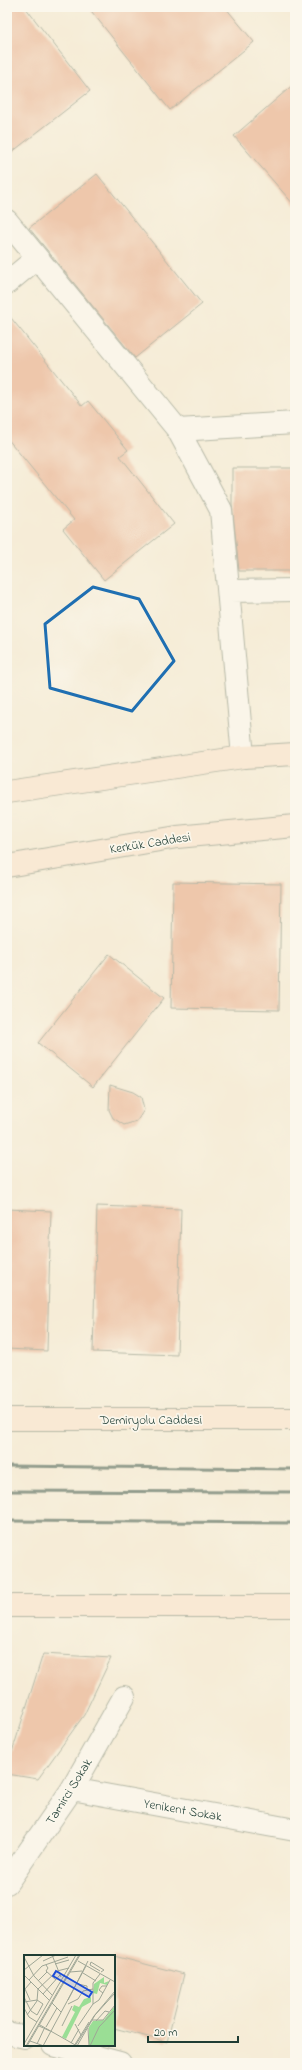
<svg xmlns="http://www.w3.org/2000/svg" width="302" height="2070" font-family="'Indie Flower',sans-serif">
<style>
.building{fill:#e49977}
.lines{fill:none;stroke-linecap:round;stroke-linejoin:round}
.street-casing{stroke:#6a7a6d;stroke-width:24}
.secondary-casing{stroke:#6a7a6d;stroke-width:24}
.street{stroke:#fff;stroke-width:22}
.secondary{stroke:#fde4d1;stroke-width:22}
.rail{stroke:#1f3d34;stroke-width:3}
.marked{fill:none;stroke:#1f6fb2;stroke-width:3;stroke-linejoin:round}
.labels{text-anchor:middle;stroke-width:3.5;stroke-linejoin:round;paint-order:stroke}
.street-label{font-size:13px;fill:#1f3d34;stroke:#fbf7ec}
.inset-road{fill:none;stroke:#9fa696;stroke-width:1}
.view{fill:#1d4ed8;fill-opacity:0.15;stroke:#1d4ed8;stroke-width:2}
.inset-edge{fill:none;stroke:#1f3d34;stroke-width:2}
</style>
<rect width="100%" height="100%" fill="#fbf7ec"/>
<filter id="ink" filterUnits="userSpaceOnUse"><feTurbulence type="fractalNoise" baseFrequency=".025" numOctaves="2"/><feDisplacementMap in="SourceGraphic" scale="8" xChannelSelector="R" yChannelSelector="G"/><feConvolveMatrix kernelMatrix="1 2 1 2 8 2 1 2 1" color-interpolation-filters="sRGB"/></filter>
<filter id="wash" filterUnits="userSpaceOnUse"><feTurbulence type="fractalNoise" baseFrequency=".012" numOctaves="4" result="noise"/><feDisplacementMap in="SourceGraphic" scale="16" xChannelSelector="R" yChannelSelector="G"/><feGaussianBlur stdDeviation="0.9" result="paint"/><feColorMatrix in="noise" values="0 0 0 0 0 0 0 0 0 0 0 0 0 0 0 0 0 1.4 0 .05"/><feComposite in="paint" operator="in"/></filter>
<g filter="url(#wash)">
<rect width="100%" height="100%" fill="#f5ecd7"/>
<g id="blocks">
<path class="building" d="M14 7H25L90 91 7 156V13Z
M88 7H225L254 42 170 110Z
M295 83V206L234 136Z
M97 174 202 304 135 358 29 228Z
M7 313 82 406 88 401 128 450 120 456 174 524 104 580 63 529 74 520 7 438Z
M232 468H295V571H239L232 504Z
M173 882 281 884 279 1010 171 1008Z
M109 954 164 998 93 1087 38 1043Z
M110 1085 133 1092 141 1097 144 1110 137 1121 124 1125 113 1118 109 1110Z
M97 1206 181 1209 177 1355 93 1352Z
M7 1209 51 1211 47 1351 7 1349Z
M43 1654 111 1658 84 1715 38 1779 7 1774V1768Z
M114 1956 184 1974 167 2042 114 2028Z"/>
</g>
</g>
<g filter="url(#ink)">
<use href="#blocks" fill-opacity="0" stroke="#6a7a6d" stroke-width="1"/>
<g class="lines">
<defs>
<path id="street" d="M7 221 178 430 295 423
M7 283 37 258
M178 430 221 510 243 757
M229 591 295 590
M72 1789 295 1830
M7 1883 72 1789 124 1697
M7 2033 25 2037
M53 2045 120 2063"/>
<path id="secondary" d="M7 792 243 757 295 754
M7 866 177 837 295 826
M7 1419H295
M7 1606H295"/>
</defs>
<use href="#street" class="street-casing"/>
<use href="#secondary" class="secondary-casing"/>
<use href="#street" class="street"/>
<use href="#secondary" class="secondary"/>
<path class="rail" d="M7 1466 295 1469
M7 1491 295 1492
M7 1521 295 1523"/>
</g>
</g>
<path d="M0 0H302V2070H0ZM93 587 139 599 174 661 132 711 50 688 45 624Z" fill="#f5ecd7" fill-opacity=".55" fill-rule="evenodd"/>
<path class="marked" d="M93 587 139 599 174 661 132 711 50 688 45 624Z"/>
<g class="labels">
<g class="street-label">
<text transform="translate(150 842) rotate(-9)" y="5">Kerkük Caddesi</text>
<text x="151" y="1424">Demiryolu Caddesi</text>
<text transform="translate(68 1791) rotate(-58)" y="5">Tamirci Sokak</text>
<text transform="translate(183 1809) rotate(10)" y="5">Yenikent Sokak</text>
</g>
</g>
<g transform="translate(24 1955)">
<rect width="91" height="91" fill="#f5ecd7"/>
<path d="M80 22V28L85 26 83 30 76 28 73 39 69 38 70 29ZM67 42V47L58 52 42 84 38 82 51 57 48 55 50 50 55 52 60 44ZM90 52 91 91H65V72L69 66 80 65Z" fill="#9ade95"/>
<path class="inset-road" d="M28 0 37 22M0 2 10 21 28 40M19 6 32 0M54 6 91 27M31 9 45 5M22 10 24 13 22 16 32 25M0 15 19 0M76 16 66 10 67 7 80 15 77 17M46 17 58 16M59 18 72 26M0 20 25 45M5 25 18 11 44 2M14 26 23 17M54 29 63 31V35M14 34 33 16 45 13M79 38 75 35 78 31H83M19 39 36 20M0 42 7 56 13 60 19 49M6 45 1 34 7 27M44 45 64 6M0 47 13 45 19 49M28 48 37 57M44 49 54 44 59 36 69 34M69 49 75 45 86 25M0 53 5 62 13 67M3 60 13 46 14 34M68 65H79L91 50M72 66 81 56 85 57M51 69 57 80M16 70 53 91 71 60 91 38M15 71 26 76M38 71 48 51M54 71 69 49V28L76 19M22 72 33 53M64 73 65 91M6 86 20 91M47 88 55 74M0 89 52 0M13 89 20 74M2 91 55 0M3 91 56 0M19 91 62 11M50 91 65 67M51 91 70 61 91 36M66 91 75 72 91 55"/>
<path class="view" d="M32 16 68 37 65 42 29 21Z"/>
<rect width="91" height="91" class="inset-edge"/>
</g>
<rect width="302" height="2070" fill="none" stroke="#fbf7ec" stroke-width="24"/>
<path d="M148 2036v6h90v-6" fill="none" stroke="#1f3d34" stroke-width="2"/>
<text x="154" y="2036" font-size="12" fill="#1f3d34" stroke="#fbf7ec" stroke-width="3" paint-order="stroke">20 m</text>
</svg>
